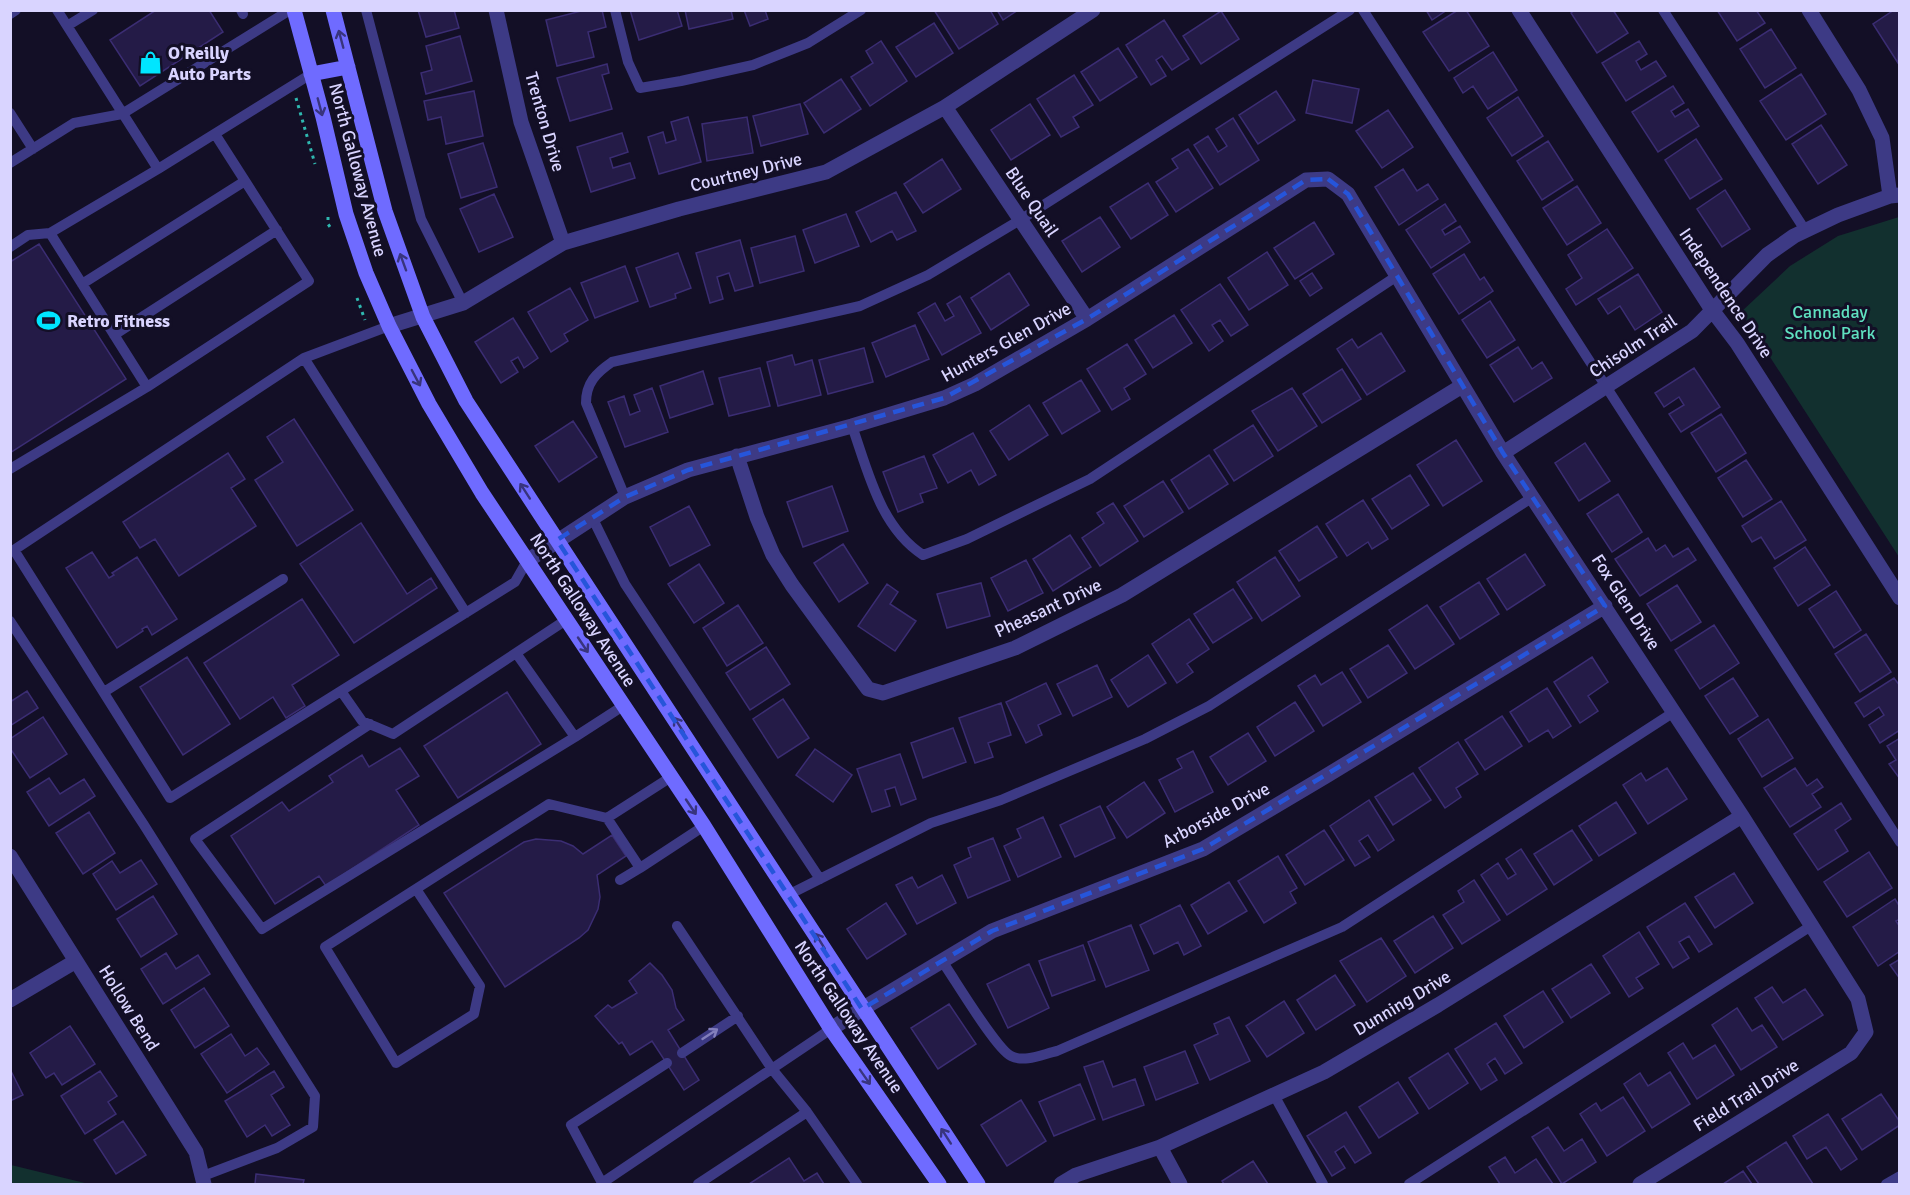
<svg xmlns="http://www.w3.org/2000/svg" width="1910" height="1195" font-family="Signika,sans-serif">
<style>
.green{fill:#12302f}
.building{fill:#241b47;stroke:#3b2d73;stroke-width:1.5}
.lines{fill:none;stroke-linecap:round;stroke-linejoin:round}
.path{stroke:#2fb8b0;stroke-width:3;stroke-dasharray:3 4.5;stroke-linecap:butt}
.lane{stroke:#3d3a85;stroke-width:10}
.street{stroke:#3d3a85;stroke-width:15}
.secondary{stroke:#6f6bff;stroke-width:15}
.oneway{stroke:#38347d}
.oneway2{stroke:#837fbc}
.marked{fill:none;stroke:#2655da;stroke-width:4.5;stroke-dasharray:12 8;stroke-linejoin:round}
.labels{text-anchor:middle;stroke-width:6;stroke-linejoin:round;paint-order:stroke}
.poi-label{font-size:18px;font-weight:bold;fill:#d9d4ff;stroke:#130f26;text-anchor:start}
.street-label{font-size:18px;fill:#d9d4ff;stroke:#130f26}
.park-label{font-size:18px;fill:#5fe0c0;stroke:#130f26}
</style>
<rect width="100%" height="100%" fill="#130f26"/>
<path class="green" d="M1899 217H1900L1899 557 1741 312 1790 266 1838 236Z
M10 1165H11L89 1184H11Z"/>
<path class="building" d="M156 10H209L223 32 140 86 110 40Z
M418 10H454L459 28 426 37Z
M585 10H602L606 27 588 32 594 57 557 66 546 20Z
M630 10H677L682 26 639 40Z
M685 10H731L733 19 689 29Z
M744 10H765L768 19 750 26Z
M934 10H990L998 24 959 49Z
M997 10H1018L1003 20Z
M1426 10H1447L1432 20Z
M1458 10H1466L1489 46 1449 71 1423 32Z
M1575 10H1613L1628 33 1597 53 1571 13Z
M1717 10H1756L1765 23 1737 41Z
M1894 10H1900L1898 63 1873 24Z
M1221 11 1239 39 1201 64 1183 36Z
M1164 20 1189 59 1172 70 1162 56 1156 60 1166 76 1151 85 1126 45Z
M934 23 953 53 916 77 896 47Z
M1771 29 1796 68 1765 88 1740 49Z
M460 36 472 81 426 94 421 73 432 70 426 46Z
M881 41 907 81 870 106 851 77 873 63 866 51Z
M1639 41 1647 54 1636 61 1641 70 1656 61 1666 76 1626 101 1602 63Z
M1118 48 1137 77 1100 101 1081 72Z
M1493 52 1517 90 1488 109 1473 86 1463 93 1454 78Z
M607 64 609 73 602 75 612 109 570 121 557 78Z
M1801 74 1826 114 1786 140 1760 101Z
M1074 75 1093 105 1073 117 1079 127 1061 137 1037 99Z
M841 79 861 109 824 133 804 103Z
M1313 80 1359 89 1352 123 1306 113Z
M1673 86 1684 103 1671 111 1675 117 1688 109 1699 126 1658 152 1632 112Z
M474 91 483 136 446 144 441 117 428 120 424 101Z
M1276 91 1295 120 1258 144 1239 115Z
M1518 97 1543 136 1512 156 1487 118Z
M800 104 808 134 761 146 753 116Z
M1030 104 1050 135 1011 160 991 130Z
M1388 110 1413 147 1382 168 1356 131Z
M688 117 701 162 659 174 648 137 663 132 666 143 676 140 671 122Z
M747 117 753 153 707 161 702 124Z
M1233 118 1259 160 1220 185 1194 145 1208 136 1218 152 1227 146 1216 129Z
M1821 125 1847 165 1818 184 1792 144Z
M622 133 628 152 610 158 613 168 630 163 635 178 591 192 577 147Z
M1696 139 1722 179 1690 199 1665 160Z
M1548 141 1573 180 1542 200 1517 161Z
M483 143 497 187 461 198 448 154Z
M1188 149 1213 188 1176 212 1156 182 1178 168 1172 159Z
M942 159 961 189 923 213 904 184Z
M1403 169 1417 191 1428 184 1438 199 1399 225 1375 187Z
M1148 183 1168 215 1131 239 1110 207Z
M1577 186 1601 223 1567 245 1543 208Z
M1725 190 1750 229 1722 247 1697 209Z
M896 192 916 231 897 240 892 231 871 242 856 212Z
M494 194 513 237 479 252 460 209Z
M1445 204 1456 221 1442 230 1445 235 1460 226 1470 242 1431 268 1406 230Z
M846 214 859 246 815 263 803 230Z
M1100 217 1120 247 1082 272 1062 241Z
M1314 222 1334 254 1295 279 1274 248Z
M1607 229 1633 268 1576 305 1566 289 1582 278 1568 255Z
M795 236 804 271 760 283 751 248Z
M740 240 753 286 735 291 729 273 717 277 723 299 710 303 696 253Z
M39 244 126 379 10 453V262Z
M1267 252 1288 285 1249 310 1228 278Z
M678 253 691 288 675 294 676 298 650 307 636 268Z
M1464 254 1480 280 1484 277 1493 291 1459 314 1433 274Z
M625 266 638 301 595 318 581 283Z
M1009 273 1029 305 991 330 971 298Z
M1312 273 1322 288 1310 296 1300 281Z
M1638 274 1662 312 1635 330 1620 306 1608 314 1598 299Z
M1220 284 1248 325 1231 336 1220 320 1212 325 1223 341 1209 351 1181 310Z
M570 288 588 320 564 334 568 341 551 352 528 312Z
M960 296 981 333 942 355 918 313 935 303 945 321 954 316 947 304Z
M1490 301 1515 340 1487 358 1462 320Z
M1174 315 1192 343 1153 368 1135 340Z
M513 318 538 358 524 368 518 357 511 361 518 372 501 383 475 342Z
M915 325 929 359 886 377 872 343Z
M1381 333 1405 371 1367 395 1337 349 1352 339 1358 348Z
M1127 344 1146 374 1124 388 1130 399 1112 410 1087 369Z
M1518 347 1532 369 1542 362 1552 378 1514 402 1490 365Z
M864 348 873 382 828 394 819 360Z
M792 355 795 365 812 360 821 395 778 406 767 362Z
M760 368 770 406 729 416 719 378Z
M1694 368 1720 407 1681 432 1669 414 1684 405 1679 397 1664 407 1655 393Z
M1342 369 1361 399 1322 423 1303 394Z
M703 371 713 404 670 418 660 386Z
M1081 380 1100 411 1062 434 1043 403Z
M652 388 668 432 625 447 608 402 624 396 630 415 640 411 634 395Z
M1292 388 1317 426 1278 451 1252 411Z
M1029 405 1048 435 1009 460 990 431Z
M1721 414 1746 453 1716 472 1691 433Z
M294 419 353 510 297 546 255 480 283 462 267 437Z
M573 421 597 457 559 482 535 446Z
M1253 425 1273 456 1234 481 1214 450Z
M973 433 996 475 979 485 971 470 948 483 933 455Z
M1456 440 1482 481 1443 506 1417 465Z
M1585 443 1610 481 1579 501 1555 463Z
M228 453 245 479 231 488 256 526 179 576 155 539 140 548 123 522Z
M1209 455 1228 484 1189 509 1171 480Z
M924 456 937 488 920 494 923 502 898 512 883 472Z
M1746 460 1772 499 1743 517 1718 478Z
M1410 475 1429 505 1392 529 1372 499Z
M1163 481 1183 512 1144 537 1124 506Z
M832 486 848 531 803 547 787 502Z
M1618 494 1642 532 1612 552 1587 514Z
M1363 500 1388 539 1372 549 1368 542 1347 556 1326 524Z
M1781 501 1806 540 1775 559 1761 537 1752 542 1742 526Z
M1113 503 1138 541 1100 566 1082 538 1104 523 1097 513Z
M689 506 710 545 670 566 650 527Z
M361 523 407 594 431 578 437 588 354 643 300 564Z
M1317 526 1337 557 1299 581 1279 551Z
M1070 535 1091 567 1053 591 1033 559Z
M1648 538 1656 551 1665 545 1673 557 1688 548 1696 560 1640 596 1615 559Z
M843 544 868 583 839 602 814 563Z
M1805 547 1830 585 1798 606 1774 568Z
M92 552 109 578 114 575 112 573 137 557 177 619 152 635 147 626 142 629 143 631 117 648 66 568Z
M1525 554 1545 585 1507 610 1487 579Z
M1275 557 1300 596 1262 621 1237 582Z
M1026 560 1043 593 1008 611 991 578Z
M699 564 724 603 694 623 668 584Z
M1479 582 1499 614 1460 639 1440 607Z
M981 583 990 616 947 628 937 594Z
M887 584 898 592 890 604 916 621 895 651 858 626Z
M1677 585 1701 622 1671 641 1647 604Z
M1233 589 1252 618 1213 643 1194 614Z
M1836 591 1861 630 1834 648 1809 609Z
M302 599 339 655 292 685 305 706 286 718 273 697 240 719 204 663Z
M738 605 763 643 727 666 703 628Z
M1427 605 1454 644 1415 669 1389 630Z
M1189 619 1209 649 1187 664 1193 672 1177 683 1152 644Z
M1714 625 1739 663 1700 689 1675 650Z
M1866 634 1891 672 1860 692 1835 654Z
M1388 645 1407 673 1368 698 1350 669Z
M766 647 790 684 750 710 726 673Z
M1148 655 1166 683 1128 707 1111 680Z
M187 657 230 724 183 755 140 687Z
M1592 657 1608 682 1588 696 1598 711 1580 723 1554 682Z
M1097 665 1112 697 1073 716 1057 684Z
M1342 672 1361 702 1323 726 1298 686 1315 675 1321 685Z
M1733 678 1758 716 1730 734 1705 696Z
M1894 678 1900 686V730L1880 743 1869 725 1884 715 1879 707 1864 717 1855 703Z
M1046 683 1061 714 1038 725 1042 735 1026 743 1006 702Z
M1547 688 1571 726 1553 738 1548 730 1529 742 1510 712Z
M27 691 38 708 10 726V702Z
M507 692 541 744 458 798 424 746Z
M783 699 809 738 778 758 753 719Z
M1295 702 1314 731 1275 756 1257 727Z
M1001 703 1011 735 988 743 993 757 975 763 959 718Z
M1502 716 1522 746 1485 770 1465 740Z
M43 717 67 754 30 778 10 748V739Z
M1768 719 1793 758 1762 777 1738 739Z
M953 728 966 762 923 778 911 743Z
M1248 733 1266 761 1228 785 1210 757Z
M1900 738V779L1889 764 1896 760 1887 746Z
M1458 742 1478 774 1456 788 1461 797 1445 808 1419 768Z
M400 748 419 776 396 790 419 825 326 886 319 876 275 904 231 836 282 802 289 811 333 782 329 776 362 755 369 767Z
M815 749 852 775 833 802 796 775Z
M1193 751 1213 792 1175 812 1159 780 1182 768 1177 759Z
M900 754 916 799 901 805 895 787 885 790 890 806 872 812 857 769Z
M1667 768 1687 799 1648 824 1623 785 1641 773 1646 781Z
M1795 768 1807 786 1817 779 1823 787 1812 794 1821 807 1790 827 1764 788Z
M1413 773 1431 800 1393 825 1375 797Z
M49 778 60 794 84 779 95 796 49 826 27 792Z
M1144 782 1165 813 1127 838 1107 807Z
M1369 800 1394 840 1378 851 1368 835 1359 841 1370 857 1355 866 1330 826Z
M1616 802 1636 833 1599 856 1579 826Z
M1841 803 1851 819 1835 830 1848 851 1818 870 1794 834Z
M1100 806 1115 838 1075 857 1060 825Z
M89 812 115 853 83 874 56 833Z
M1043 817 1061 857 1018 877 1004 846 1021 838 1017 829Z
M1324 830 1344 860 1305 885 1286 855Z
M1572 830 1592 860 1554 885 1534 854Z
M612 835 626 856 597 875 600 897 598 909 588 930 579 938 505 987 444 893 524 842 536 839 561 841 573 846 583 854Z
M993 838 1010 880 968 898 954 865 971 857 968 848Z
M1521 849 1547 889 1507 915 1481 875 1498 863 1508 879 1516 874 1506 859Z
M1869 852 1892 888 1847 917 1824 882Z
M1278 856 1297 888 1290 892 1296 903 1264 923 1238 881Z
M141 860 157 884 116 910 93 874 112 861 120 873Z
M1734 873 1753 903 1715 928 1695 897Z
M942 875 956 903 917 924 896 885 912 877 918 888Z
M1474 880 1500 920 1462 944 1443 915 1464 902 1458 891Z
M1229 882 1247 911 1208 934 1191 905Z
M153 896 177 934 141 957 117 919Z
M1895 899 1900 907V919L1896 921 1900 927V951L1878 966 1853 927Z
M886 903 906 934 867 959 847 929Z
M1685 903 1712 944 1699 952 1689 936 1679 942 1689 958 1673 968 1647 927Z
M1180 905 1201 946 1184 955 1178 942 1154 954 1140 925Z
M1433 916 1453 948 1415 973 1394 941Z
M1131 925 1149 970 1106 987 1088 942Z
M1639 932 1659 964 1636 978 1643 988 1629 997 1603 956Z
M1381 938 1406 976 1367 1002 1340 961Z
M1083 945 1095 980 1052 996 1039 961Z
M166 953 176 969 198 955 210 974 163 1004 141 969Z
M1900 959V979L1890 965Z
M650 963 662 975 672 990 676 1008 684 1020 668 1030 699 1080 684 1090 652 1041 630 1055 622 1042 619 1044 595 1016 608 1005 612 1008 637 993 629 981Z
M1029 964 1049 1008 1008 1028 987 984Z
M1591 964 1610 993 1571 1018 1552 989Z
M1335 975 1355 1005 1316 1030 1297 1000Z
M1772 987 1783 1003 1805 989 1823 1015 1783 1040 1755 998Z
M204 988 229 1026 195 1048 171 1010Z
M1543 991 1563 1022 1524 1048 1504 1016Z
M1284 1001 1304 1033 1267 1057 1246 1026Z
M949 1004 976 1044 938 1069 911 1028Z
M1737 1008 1752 1031 1762 1025 1777 1047 1741 1070 1712 1025Z
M1229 1017 1250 1061 1210 1080 1194 1045 1218 1034 1214 1024Z
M1496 1023 1522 1063 1505 1074 1495 1058 1487 1064 1497 1080 1481 1090 1455 1049Z
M70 1026 95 1064 62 1085 54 1073 46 1078 30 1053Z
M231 1034 245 1056 257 1048 269 1064 227 1093 201 1054Z
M1683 1043 1693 1059 1715 1045 1734 1075 1697 1099 1668 1053Z
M1185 1051 1198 1083 1156 1100 1144 1067Z
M1448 1053 1468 1083 1429 1109 1409 1078Z
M1103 1061 1113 1087 1135 1079 1144 1105 1103 1120 1084 1067Z
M10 1069 23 1095 10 1101Z
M100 1071 117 1096 108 1102 116 1114 85 1134 61 1096Z
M274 1071 284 1087 271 1095 290 1125 272 1136 265 1125 247 1137 225 1101Z
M1670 1072 1690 1104 1652 1128 1624 1084 1640 1073 1648 1086Z
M1398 1082 1418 1113 1379 1138 1359 1107Z
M1080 1084 1095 1119 1054 1136 1039 1102Z
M1881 1094 1900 1122V1125L1862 1150 1842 1119Z
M1623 1097 1645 1131 1607 1156 1580 1114 1596 1103 1601 1111Z
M1021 1100 1046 1141 1007 1166 981 1125Z
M1346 1112 1371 1153 1355 1163 1344 1146 1335 1152 1345 1168 1332 1176 1307 1136Z
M1828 1114 1857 1159 1841 1170 1826 1147 1807 1159 1793 1136Z
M123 1121 146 1155 116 1174 94 1140Z
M1548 1127 1564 1151 1582 1139 1596 1162 1562 1184 1532 1137Z
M1786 1142 1813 1184H1759L1747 1167Z
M1505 1157 1515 1173 1536 1159 1553 1184H1500L1489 1167Z
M789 1158 804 1181 817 1173 824 1184H749Z
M1253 1161 1268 1184H1224L1222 1181Z
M1743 1171 1752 1184H1723Z
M256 1174 304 1180 303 1184H255Z"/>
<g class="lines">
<path class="path" d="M296 98 315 164
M328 217V224L332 230
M357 298 365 320"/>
<path class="lane" d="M57 10 158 169 311 74
M241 10 243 14
M366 10 421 219 463 303
M615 10 628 62 640 88 681 81 753 65 808 43 861 10
M1363 10 1900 842
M1663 10 1805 230
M10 14 16 10
M67 26 93 10
M10 113 33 149
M10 163 74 123 122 114 290 10
M158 169 50 233 147 387 309 281 215 134
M10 247 28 235 50 233
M82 284 245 181
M389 326 304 358 14 550 170 798 515 582 527 561
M114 335 277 230
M304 358 466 613
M852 426C868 471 880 527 923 555L967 539 1090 479 1397 276
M10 469 147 387
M625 497 586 403C586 383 596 373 612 362L860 306 928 275 1020 220 1350 10
M592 517 625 584 820 879
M10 621 144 825 315 1096 313 1127 277 1148 203 1176
M516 653 575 737 623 706
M341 691 362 721 393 734 566 620
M104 692 283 579
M370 724 195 839 262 929 575 737
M607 818 640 868 704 826
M620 880 640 868
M416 889 480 986 474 1014 396 1063 325 947 549 804 607 818 671 777
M790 894 931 823 1001 800 1145 739 1209 706 1533 497
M677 926 772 1069 807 1112 698 1184
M942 961C954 978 996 1049 1011 1056 1025 1063 1043 1054 1057 1051L1342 927 1674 712
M682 1053 738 1016
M1274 1095 1323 1184
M807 1112 857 1184
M602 1183 571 1125 667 1063
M603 1184 602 1183 831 1029
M1409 1184 1811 926
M1886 1184 1900 1176"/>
<path class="street" d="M496 10 521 122 563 243
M1519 10 1712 310 1737 343 1900 598
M1809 10 1859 90 1882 138 1890 196
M945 107 1087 319
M389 326 463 303 563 243 679 209 826 172 945 107 1093 10
M1503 453 1692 331 1767 255 1794 236 1838 215 1890 196 1900 195
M737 456 757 517 773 555 792 585 868 689 883 693 1015 648 1122 595 1462 386
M527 561 625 497 688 470 852 426 944 398 975 384 1087 319 1306 180 1328 179 1348 194 1503 453 1742 816 1858 999 1866 1032 1851 1053 1640 1184
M10 856 196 1152 204 1184
M10 1000 76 961
M831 1029 862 1009 992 931 1203 849 1326 776 1605 606
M1160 1147 1180 1184
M1061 1184 1076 1175 1160 1147 1324 1072 1438 1005 1742 816"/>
<path class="secondary" d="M294 10 323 117 346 214 366 273 389 326 429 404 482 493 704 826 831 1029 939 1184
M333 10 385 211 423 317 466 401 978 1184
M311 74 348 67"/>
</g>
<defs><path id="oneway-shaft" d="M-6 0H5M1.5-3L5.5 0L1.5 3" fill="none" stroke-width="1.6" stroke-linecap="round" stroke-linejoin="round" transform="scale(1.5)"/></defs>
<g class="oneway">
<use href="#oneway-shaft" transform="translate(341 39) rotate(-105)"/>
<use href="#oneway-shaft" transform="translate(320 107) rotate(75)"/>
<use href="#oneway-shaft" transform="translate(403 262) rotate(-110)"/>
<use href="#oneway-shaft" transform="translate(416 378) rotate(62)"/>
<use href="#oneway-shaft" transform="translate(525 491) rotate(-123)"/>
<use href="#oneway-shaft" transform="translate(583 645) rotate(56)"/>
<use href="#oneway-shaft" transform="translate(679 725) rotate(-123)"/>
<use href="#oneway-shaft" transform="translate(691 807) rotate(56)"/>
<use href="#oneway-shaft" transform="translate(820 941) rotate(-122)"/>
<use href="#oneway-shaft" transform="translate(865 1077) rotate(55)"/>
<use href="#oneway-shaft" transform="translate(946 1136) rotate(-123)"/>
</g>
<use class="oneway2" href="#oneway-shaft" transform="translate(710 1034) rotate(-33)"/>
<path class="marked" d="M1328 179 1348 194 1503 453 1605 606 1203 849 992 931 862 1009 557 540 625 497 688 470 944 398 1087 319 1306 180Z"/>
<defs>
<symbol id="shop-bare" viewBox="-9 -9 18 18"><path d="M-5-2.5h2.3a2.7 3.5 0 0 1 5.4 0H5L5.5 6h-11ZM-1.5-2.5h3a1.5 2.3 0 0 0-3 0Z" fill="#00e5ff" stroke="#130f26" stroke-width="2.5" paint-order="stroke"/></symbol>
<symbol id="stadium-bare" viewBox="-9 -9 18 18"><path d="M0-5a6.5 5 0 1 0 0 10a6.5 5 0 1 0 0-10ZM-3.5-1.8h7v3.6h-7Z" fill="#00e5ff" stroke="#130f26" stroke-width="2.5" paint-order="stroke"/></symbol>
</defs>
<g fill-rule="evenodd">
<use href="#shop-bare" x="134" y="46" width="33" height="33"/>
<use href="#stadium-bare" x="32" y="304" width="33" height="33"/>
</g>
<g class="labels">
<g class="poi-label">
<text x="168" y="59">O'Reilly<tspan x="168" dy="21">Auto Parts</tspan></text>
<text x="67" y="327">Retro Fitness</text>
</g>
<g class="street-label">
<text transform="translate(545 122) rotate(74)" y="6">Trenton Drive</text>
<text transform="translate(358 170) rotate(75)" y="6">North Galloway Avenue</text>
<text transform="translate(746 172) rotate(-14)" y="6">Courtney Drive</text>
<text transform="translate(1032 202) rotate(56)" y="6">Blue Quail</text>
<text transform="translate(1726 293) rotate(56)" y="6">Independence Drive</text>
<text transform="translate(1006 342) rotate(-29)" y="6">Hunters Glen Drive</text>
<text transform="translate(1633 346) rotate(-33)" y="6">Chisolm Trail</text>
<text transform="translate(1626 602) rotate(57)" y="6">Fox Glen Drive</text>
<text transform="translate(1048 608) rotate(-25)" y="6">Pheasant Drive</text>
<text transform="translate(583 610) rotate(57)" y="6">North Galloway Avenue</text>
<text transform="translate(1216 815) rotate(-28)" y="6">Arborside Drive</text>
<text transform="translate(1402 1003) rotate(-31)" y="6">Dunning Drive</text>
<text transform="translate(129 1008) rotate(58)" y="6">Hollow Bend</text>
<text transform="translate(849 1017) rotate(56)" y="6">North Galloway Avenue</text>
<text transform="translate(1746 1095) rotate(-32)" y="6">Field Trail Drive</text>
</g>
<g class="park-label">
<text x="1830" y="318">Cannaday<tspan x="1830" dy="21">School Park</tspan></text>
</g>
</g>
<rect width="1910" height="1195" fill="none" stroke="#d9d4ff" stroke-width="24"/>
</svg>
